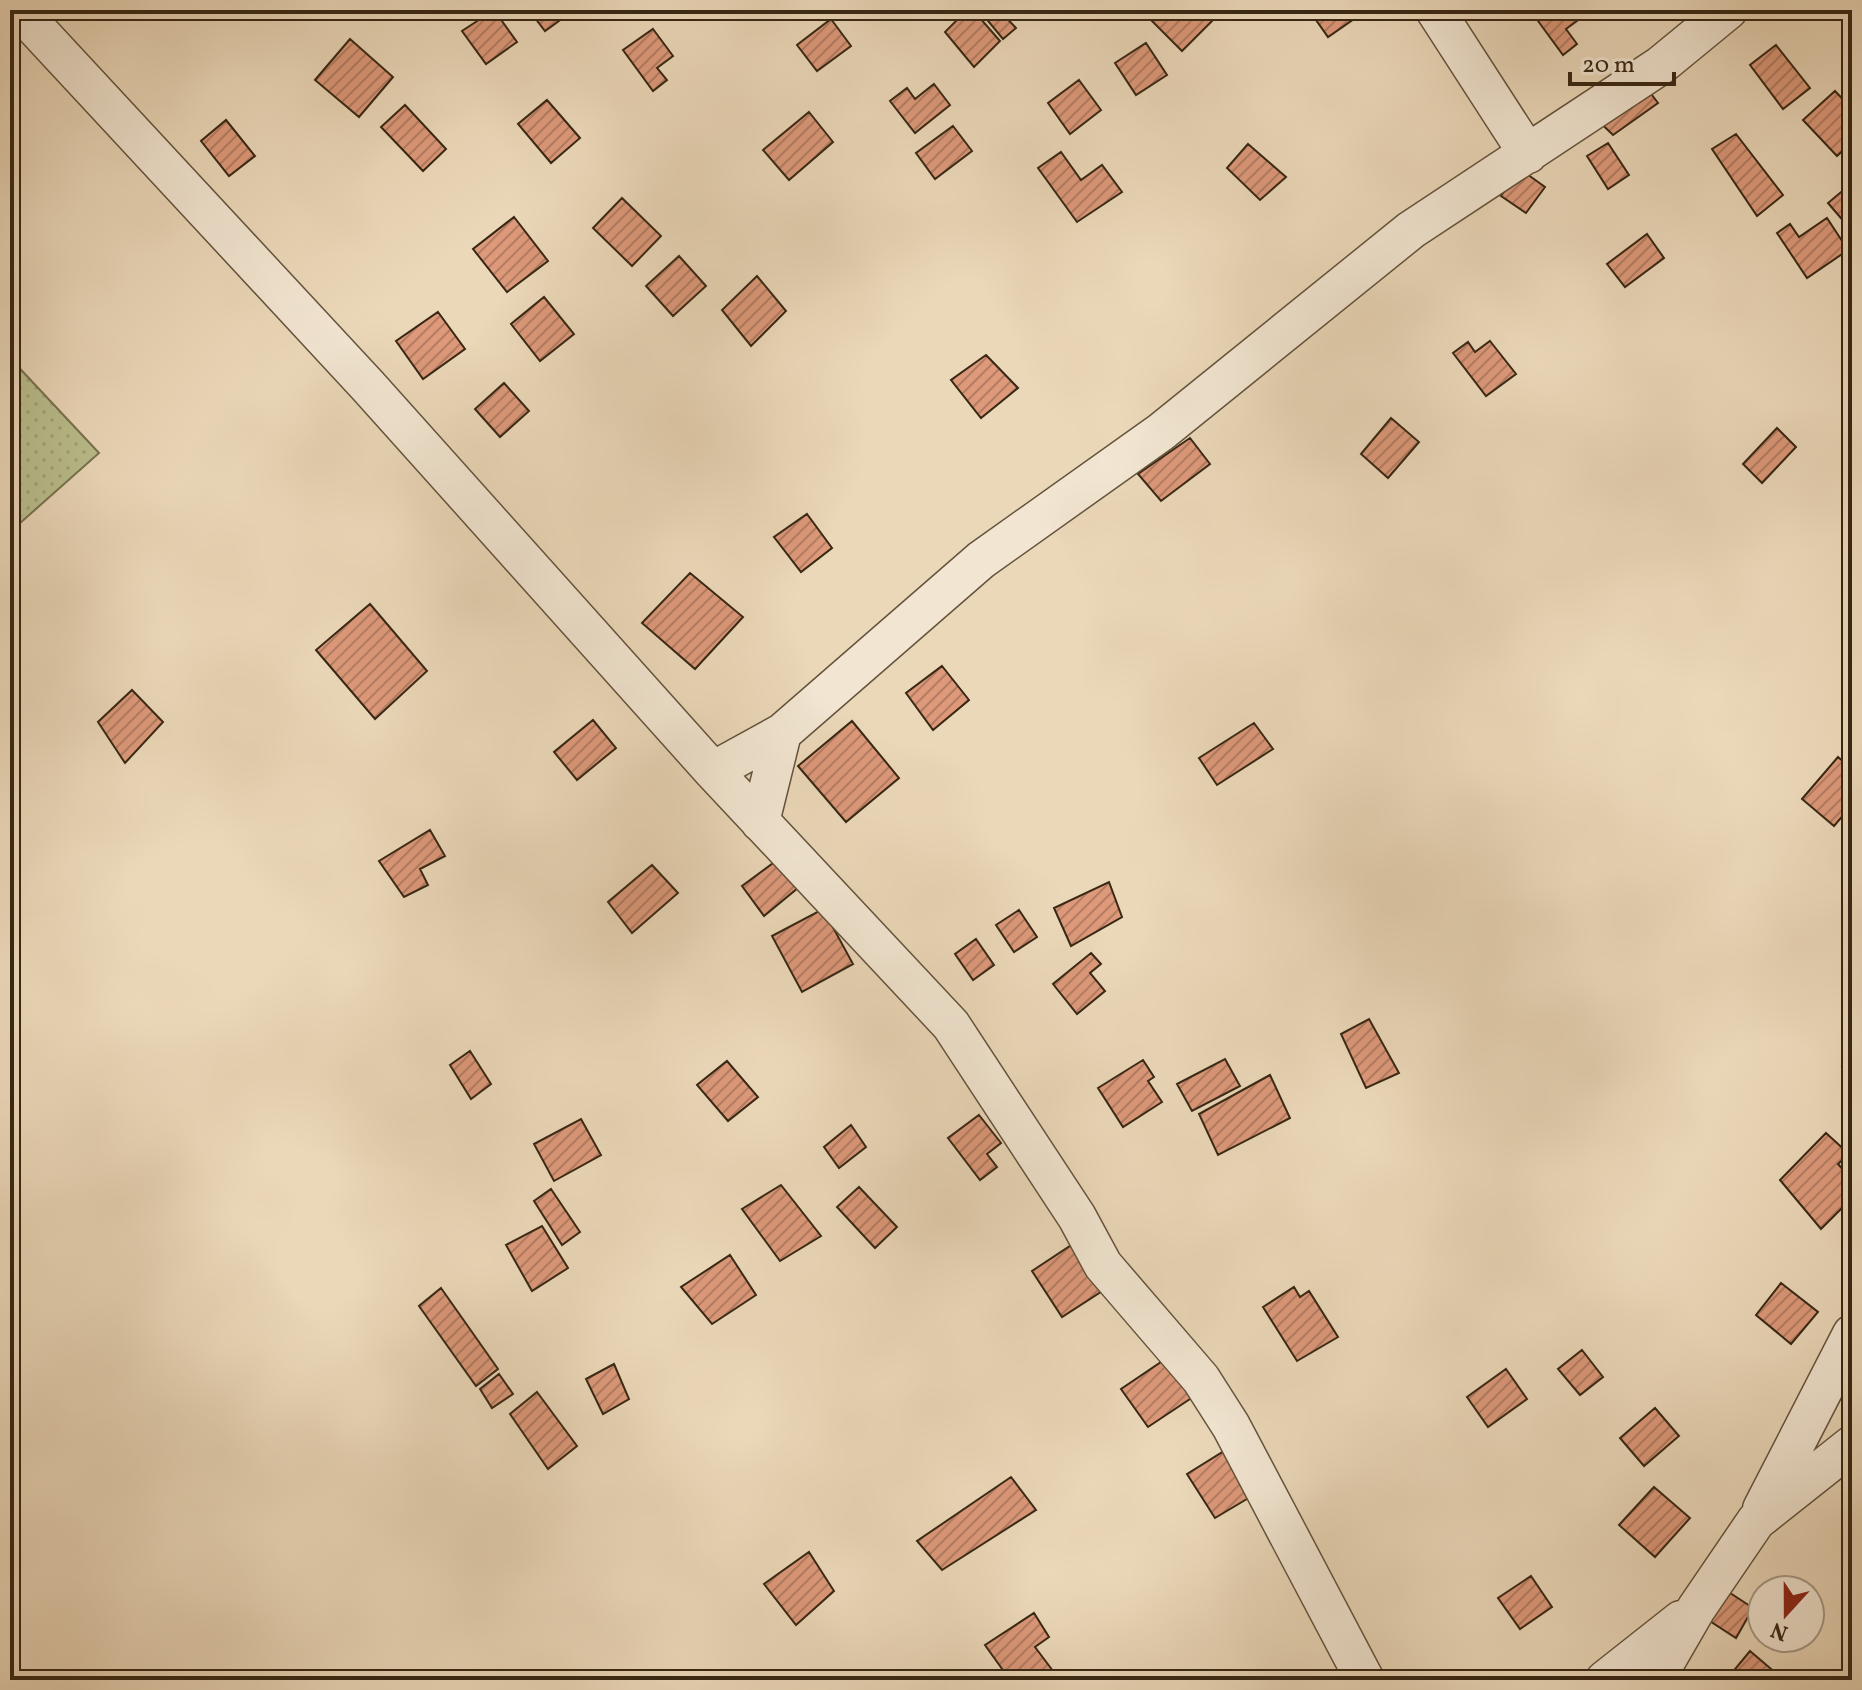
<svg xmlns="http://www.w3.org/2000/svg" width="1862" height="1690" font-family="Vollkorn,serif">
<style>
.grass{fill:url(#grass-dots);stroke:#787250;stroke-width:2}
.building{fill:url(#building-hatch);stroke:#372714;stroke-width:2}
.lines{fill:none;stroke-linecap:round;stroke-linejoin:round}
.minor-casing{stroke:#64533d;stroke-width:41}
.minor{stroke:#f2e6d2;stroke-width:38}
</style>
<defs>
<pattern id="grass-dots" width="8" height="8" patternUnits="userSpaceOnUse" patternTransform="scale(2)"><rect width="8" height="8" fill="#babe8d"/><path d="M2 2h.1M6 6h.1" fill="none" stroke="#a0a379" stroke-width="1.8" stroke-linecap="round"/></pattern>
<pattern id="building-hatch" width="6" height="6" patternUnits="userSpaceOnUse" patternTransform="scale(2)"><rect width="6" height="6" fill="#dd997a"/><path d="M-1 1l2-2M0 6l6-6M5 7l2-2" fill="none" stroke="#b47d63"/></pattern>
</defs>
<rect width="100%" height="100%" fill="#ebd8b9"/>
<filter id="stains"><feTurbulence type="fractalNoise" baseFrequency=".0025" numOctaves="4"/><feColorMatrix values="0 0 0 0 .2 0 0 0 0 .09 0 0 0 0 .02 0 0 0 .5 -.17"/></filter>
<radialGradient id="worn" r=".72"><stop offset=".6" stop-color="#630" stop-opacity="0"/><stop offset="1" stop-color="#630" stop-opacity=".3"/></radialGradient>
<path class="grass" d="M10 358 99 453 10 532Z"/>
<path class="building" d="M494 10 517 42 486 64 462 31Z
M529 10H574L545 31Z
M967 10H973L1000 41 974 67 945 32Z
M979 10H999L1016 28 1003 39Z
M1141 10H1223L1182 51Z
M1309 10H1347L1354 19 1328 37Z
M1530 10H1592L1566 29 1577 44 1563 55Z
M831 19 851 46 817 71 797 45Z
M653 29 673 56 657 68 667 80 653 91 623 50Z
M350 39 393 77 359 117 315 80Z
M1146 43 1167 75 1136 95 1115 63Z
M1776 45 1810 88 1783 109 1750 65Z
M1636 74 1658 103 1613 135 1587 110Z
M1079 80 1101 110 1070 134 1048 103Z
M934 84 950 105 915 133 890 101 907 88 915 99Z
M1835 91 1852 109V142L1837 156 1803 120Z
M547 100 580 138 551 163 518 124Z
M405 105 446 149 423 171 381 127Z
M809 112 833 142 789 180 763 150Z
M226 120 255 156 229 176 201 141Z
M953 126 972 151 935 179 916 153Z
M1736 134 1783 195 1757 216 1712 149Z
M1608 143 1629 175 1608 189 1587 156Z
M1248 144 1286 177 1260 200 1227 168Z
M1061 152 1081 180 1102 165 1122 192 1077 222 1038 168Z
M1520 169 1545 187 1526 213 1501 196Z
M1852 183V231L1828 203Z
M622 198 661 236 632 266 593 228Z
M514 217 548 261 507 292 473 249Z
M1827 218 1848 250 1807 278 1777 233 1790 224 1799 237Z
M1647 234 1664 258 1625 287 1607 264Z
M679 256 706 286 673 316 646 286Z
M757 276 786 311 751 346 722 310Z
M544 297 574 334 540 361 511 324Z
M438 312 465 349 423 379 396 341Z
M1490 341 1516 374 1486 396 1453 353 1468 342 1475 352Z
M986 355 1018 388 981 418 951 380Z
M504 383 529 411 500 437 475 409Z
M1391 418 1419 442 1388 478 1361 454Z
M1777 428 1796 447 1762 483 1743 464Z
M1190 438 1210 464 1161 501 1138 474Z
M807 514 832 548 801 572 774 537Z
M690 573 743 617 695 669 642 623Z
M370 604 427 671 375 719 316 650Z
M942 666 969 700 933 730 906 693Z
M132 690 163 722 125 763 98 722Z
M593 720 616 748 577 780 554 752Z
M852 721 899 778 846 822 798 766Z
M1254 723 1273 749 1217 785 1199 758Z
M1838 757 1852 769V805L1834 826 1802 799Z
M430 830 445 856 420 869 428 885 404 897 379 861Z
M796 846 816 873 764 916 742 886Z
M652 865 678 893 632 933 608 902Z
M1109 882 1122 917 1071 946 1054 908Z
M823 909 853 964 802 992 772 936Z
M1019 910 1037 937 1014 952 996 925Z
M976 939 994 965 973 980 955 954Z
M1091 953 1101 964 1090 973 1105 991 1077 1014 1053 984Z
M1369 1019 1399 1073 1366 1088 1341 1034Z
M470 1051 491 1084 471 1099 450 1065Z
M1852 1051V1072L1842 1066Z
M1225 1059 1240 1086 1192 1111 1177 1084Z
M1143 1060 1154 1077 1148 1081 1162 1102 1123 1127 1098 1088Z
M727 1061 758 1097 728 1121 697 1085Z
M1270 1075 1290 1118 1218 1155 1199 1114Z
M979 1115 1001 1143 987 1154 997 1167 980 1180 948 1138Z
M581 1119 601 1155 554 1181 534 1144Z
M851 1125 866 1147 839 1168 824 1147Z
M1826 1133 1849 1154 1838 1164 1852 1180V1198L1821 1229 1780 1180Z
M781 1185 821 1236 780 1261 742 1209Z
M859 1187 897 1227 875 1248 837 1207Z
M551 1189 580 1232 562 1245 534 1201Z
M542 1226 568 1268 532 1291 506 1245Z
M1076 1242 1107 1288 1062 1317 1032 1271Z
M730 1255 756 1295 712 1324 681 1287Z
M1781 1283 1818 1312 1791 1344 1756 1315Z
M1294 1287 1300 1297 1309 1291 1338 1337 1297 1361 1263 1307Z
M441 1288 498 1369 476 1386 419 1306Z
M1582 1350 1603 1377 1580 1395 1558 1369Z
M1173 1354 1199 1393 1148 1427 1121 1389Z
M614 1364 629 1399 603 1414 586 1379Z
M1506 1369 1527 1399 1488 1427 1467 1397Z
M499 1374 513 1394 492 1408 480 1389Z
M537 1392 577 1446 548 1469 510 1414Z
M1655 1408 1679 1436 1644 1466 1620 1438Z
M1229 1448 1257 1493 1215 1518 1187 1474Z
M1011 1477 1036 1510 942 1570 917 1541Z
M1654 1487 1690 1518 1655 1557 1619 1525Z
M809 1552 834 1591 796 1625 764 1584Z
M1531 1576 1552 1607 1520 1629 1498 1598Z
M1721 1587 1753 1608 1736 1638 1702 1616Z
M1034 1613 1049 1637 1035 1647 1053 1671 1041 1680H1010L985 1645Z
M1750 1651 1784 1680H1726Z"/>
<g class="lines">
<defs>
<path id="minor" d="M19 10 368 386 713 771 951 1025 1077 1217 1103 1265 1201 1379 1231 1426 1365 1680
M1435 10 1528 154
M713 771 782 733 981 560 1161 432 1411 230 1661 65 1728 10
M760 822 782 733
M1762 1509 1852 1334
M1605 1680 1681 1620
M1655 1680 1696 1609 1756 1521 1852 1445"/>
</defs>
<use href="#minor" class="minor-casing"/>
<use href="#minor" class="minor"/>
</g>
<rect width="1862" height="1690" fill="none" stroke="#ebd8b9" stroke-width="40"/>
<rect x="12" y="12" width="1838" height="1666" fill="none" stroke="#372714" stroke-width="4"/>
<rect x="20" y="20" width="1822" height="1650" fill="none" stroke="#372714" stroke-width="2"/>
<g transform="translate(1786 1614) rotate(201)"><circle r="38" fill="#f2e6d2" stroke="#a79a86" stroke-width="2"/>
<path d="M0-6L14 30L0 20L-14 30Z" fill="#8f2418"/>
<text y="-12" font-size="22" font-weight="bold" text-anchor="middle" fill="#372714">N</text>
</g>
<path d="M1570 72v12h104v-12" fill="none" stroke="#372714" stroke-width="4"/>
<text x="1582" y="72" font-size="24" fill="#372714" stroke="#f2e6d2" stroke-width="6" paint-order="stroke">20 m</text>
<rect width="100%" height="100%" filter="url(#stains)"/>
<rect width="100%" height="100%" fill="url(#worn)"/>
</svg>
